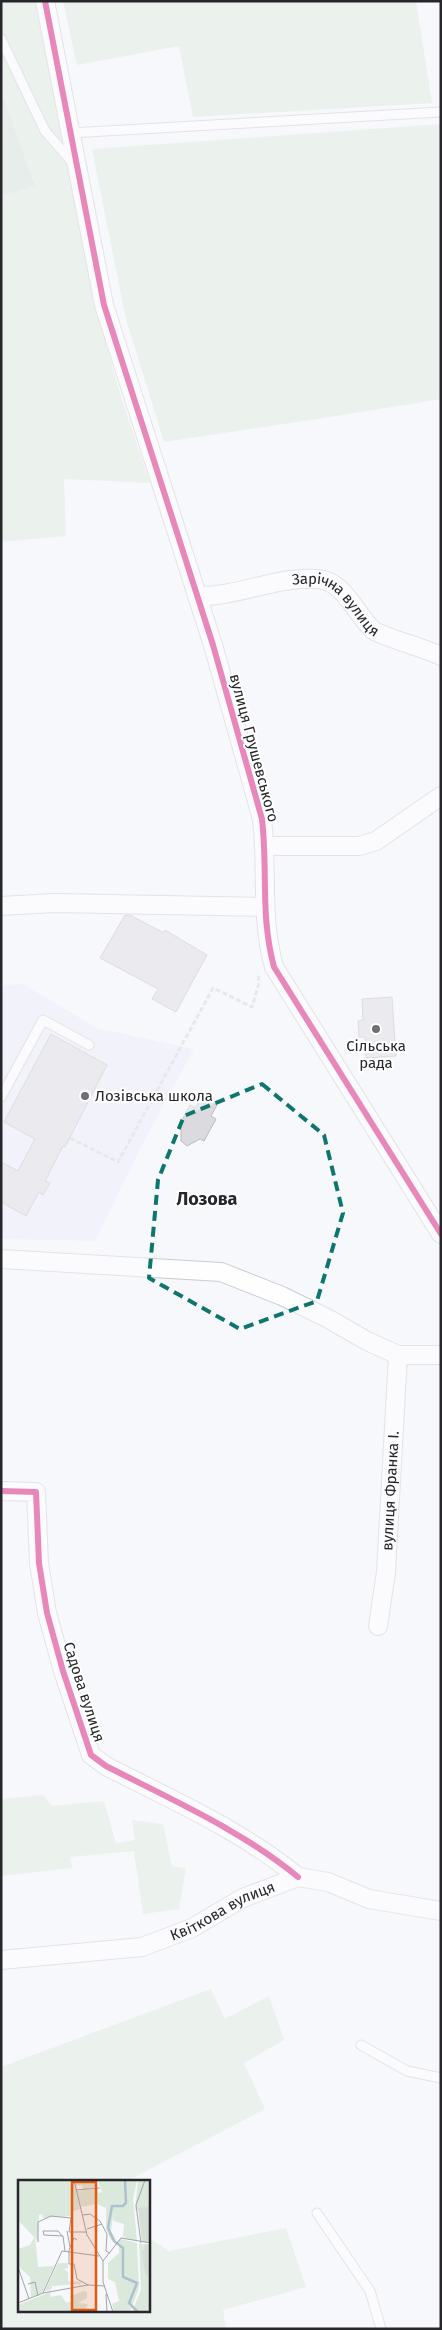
<svg xmlns="http://www.w3.org/2000/svg" width="442" height="2330" font-family="'Fira Sans',sans-serif">
<style>
.built{fill:#ecedf9}
.green{fill:#dbe8dc}
.forest{fill:#d3dfd4}
.building{fill:#dbdade;stroke:#bdbdc0}
.lines{fill:none;stroke-linecap:round;stroke-linejoin:round}
.service-casing{stroke:#cacbcf;stroke-width:11}
.minor-casing{stroke:#cacbcf;stroke-width:20}
.path{stroke:#d6d6d8;stroke-width:3;stroke-dasharray:5 2.5;stroke-linecap:butt}
.service{stroke:#fefeff;stroke-width:9}
.minor{stroke:#fefeff;stroke-width:18}
.cycleway-casing{stroke:#fff;stroke-width:9}
.cycleway{stroke:#d6006c;stroke-width:6}
.marked{fill:none;stroke:#0f766e;stroke-width:4;stroke-dasharray:10 6;stroke-linejoin:round}
.poi-dot{fill:#707074;stroke:#fff;stroke-width:2}
.labels{text-anchor:middle;stroke-width:4;stroke-linejoin:round;paint-order:stroke}
.street-label{font-size:15px;fill:#27272b;stroke:#fff}
.poi-label{font-size:15px;fill:#27272b;stroke:#fff}
.quarter-label{font-size:18px;font-weight:bold;fill:#27272b;stroke:#fff}
.inset-river{fill:none;stroke:#adc1ce;stroke-width:2.5}
.inset-road{fill:none;stroke:#a4a4a8;stroke-width:1}
.view{fill:#e8590c;fill-opacity:0.15;stroke:#e8590c;stroke-width:2.5}
.inset-edge{fill:none;stroke:#27272b;stroke-width:2.5}
</style>
<rect width="100%" height="100%" fill="#f7f8fc"/>
<path class="built" d="M23 984 97 1028 194 1049 143 1143 95 1241 1 1239V985Z"/>
<path class="green" d="M1 1H35L93 297 120 394 150 483 64 479 66 536 1 542V196L35 184 1 90Z
M63 1H416L432 103 193 117 179 46 77 65Z
M441 124V399L330 417 164 442 126 319 92 149Z
M43 1795 52 1806 104 1801 116 1843 135 1840 132 1820 163 1824 172 1866 186 1868 179 1909 143 1914 134 1851 70 1857 72 1868 1 1876V1799Z
M211 1989 225 2019 269 1996 284 2040 244 2063 265 2109 127 2181H19V2311H149V2238L169 2251 286 2228 306 2287 223 2310 226 2329H1V2067Z"/>
<path class="forest" d="M1 90 35 185 1 196Z"/>
<path class="building" d="M125 915H130L164 933 165 930 207 955 176 1012 152 999 158 989 100 958Z
M392 997 396 1056 366 1058 365 1037H359L358 1021 363 1020 362 999Z
M51 1034 107 1065 65 1147 63 1146 45 1181 50 1183 43 1195 39 1192 26 1216 1 1202V1162L18 1171 35 1139 4 1122Z
M202 1097 217 1105 211 1116 216 1119 204 1141 200 1139 187 1146 181 1141V1129L178 1127 190 1105 195 1108Z"/>
<g class="lines">
<defs>
<path id="service" d="M1 39 45 131 73 163
M70 133 441 112
M1 1097 43 1020 89 1045
M361 2045 407 2071 441 2078
M317 2213 370 2291 381 2329"/>
<g id="minor">
<path d="M45 1 104 305 213 645 262 819C268 871 260 915 274 967L441 1234"/>
<path id="s1" d="M197 596C238 597 277 576 318 579 344 581 356 614 373 630 380 636 427 649 441 656"/>
<path d="M265 846H359L376 841 441 796"/>
<path d="M1 906 54 903 264 907"/>
<path d="M1 1259 221 1272 282 1296 327 1318 367 1341 398 1355H441"/>
<path d="M1 1491 36 1492 39 1563 47 1613 63 1671 91 1755 106 1766C172 1800 241 1830 298 1877"/>
<path id="s2" d="M378 1626 386 1572 398 1355"/>
<path id="s3" d="M1 1960 142 1947 192 1928 243 1898 298 1877 328 1882 369 1899 441 1911"/>
</g>
</defs>
<use href="#service" class="service-casing"/>
<use href="#minor" class="minor-casing"/>
<path class="path" d="M70 1138 118 1162 213 988 252 1007 259 983 258 973"/>
<use href="#service" class="service"/>
<use href="#minor" class="minor"/>
<defs>
<path id="cycleway" d="M45 1 104 305 213 645 262 819C268 871 260 915 274 967L441 1234
M1 1491 36 1492 39 1563 47 1613 63 1671 91 1755 106 1766C172 1800 241 1830 298 1877"/>
</defs>
<use href="#cycleway" class="cycleway-casing"/>
<use href="#cycleway" class="cycleway"/>
</g>
<path d="M0 0H442V2330H0ZM262 1084 324 1135 343 1213 317 1301 240 1329 149 1278 158 1180 184 1116Z" fill="#f7f8fc" fill-opacity=".55" fill-rule="evenodd"/>
<path class="marked" d="M262 1084 324 1135 343 1213 317 1301 240 1329 149 1278 158 1180 184 1116Z"/>
<g class="poi-dot">
<circle cx="376" cy="1029" r="5"/>
<circle cx="85" cy="1096" r="5"/>
</g>
<g class="labels">
<g class="street-label">
<text dy="5" stroke="none"><textPath href="#s1" startOffset="151">Зарічна вулиця</textPath></text>
<text transform="translate(254 748) rotate(75)" y="5">вулиця Грушевського</text>
<text dy="5" stroke="none"><textPath href="#s2" startOffset="136">вулиця Франка І.</textPath></text>
<text transform="translate(84 1692) rotate(72)" y="5">Садова вулиця</text>
<text dy="5" stroke="none"><textPath href="#s3" startOffset="230">Квіткова вулиця</textPath></text>
</g>
<g class="poi-label">
<text x="376" y="1051">Сільська<tspan x="376" dy="17">рада</tspan></text>
<text x="95" y="1101" text-anchor="start">Лозівська школа</text>
</g>
<g class="quarter-label">
<text x="207" y="1205">Лозова</text>
</g>
</g>
<g transform="translate(18 2180)">
<rect width="132" height="132" fill="#f7f8fc"/>
<path d="M0 0H56L62 29 53 32V36L25 38 24 34 21 35 20 61 0 40ZM57 0H119L115 19 119 61 105 57 106 44 96 41 95 36 93 51 98 60H93L88 48V28L79 24 63 27 59 11 79 9 80 13 84 12 80 1H77L78 8 65 9 64 5 58 6ZM120 0H132V27L117 30ZM17 56 20 87 36 86 24 113 13 117 12 97 0 86V69L12 65ZM102 59 119 63 121 108 112 132H96L94 124 101 121 97 102 90 99V83L101 73V66L97 63ZM121 63 131 66 125 69 127 94 132 100V132H114L123 110ZM40 83H50V88L46 89 50 92H46H50V101L63 102 62 107 61 104 34 106 33 110 27 111ZM66 111 69 112V118L60 123 70 124 67 131 0 132V125L32 112 33 117 43 115 48 123 53 121 52 116Z" fill="#dbe8dc"/>
<path d="M131 21 133 63 124 62 120 28 130 27ZM124 64H132V100L127 94 124 72 127 66H131Z" fill="#d3dfd4"/>
<path class="inset-river" d="M107 0 108 23 105 26H94L90 48 96 61 105 68V97L119 103 111 123 120 132"/>
<path class="inset-road" d="M56 0 69 55 85 81V102L95 132M58 10 82 8M65 35 72 34 82 41 89 54 88 71 92 73M69 49 84 44M49 51 52 67M44 56 40 51H25L26 55 45 56 47 71M59 60 56 58 51 70V84H56L59 99 70 105M20 62V42L33 36 53 38 51 52H69M123 63 118 25 127 0M85 81 103 58 133 63M0 87 11 119M10 104 17 102 20 116M25 113 70 105 87 106M88 114 89 132M0 123 25 113 44 71 81 76"/>
<path class="view" d="M54 2H78V130H54Z"/>
<rect width="132" height="132" class="inset-edge"/>
</g>
<rect width="442" height="2330" fill="none" stroke="#27272b" stroke-width="5"/>
</svg>
